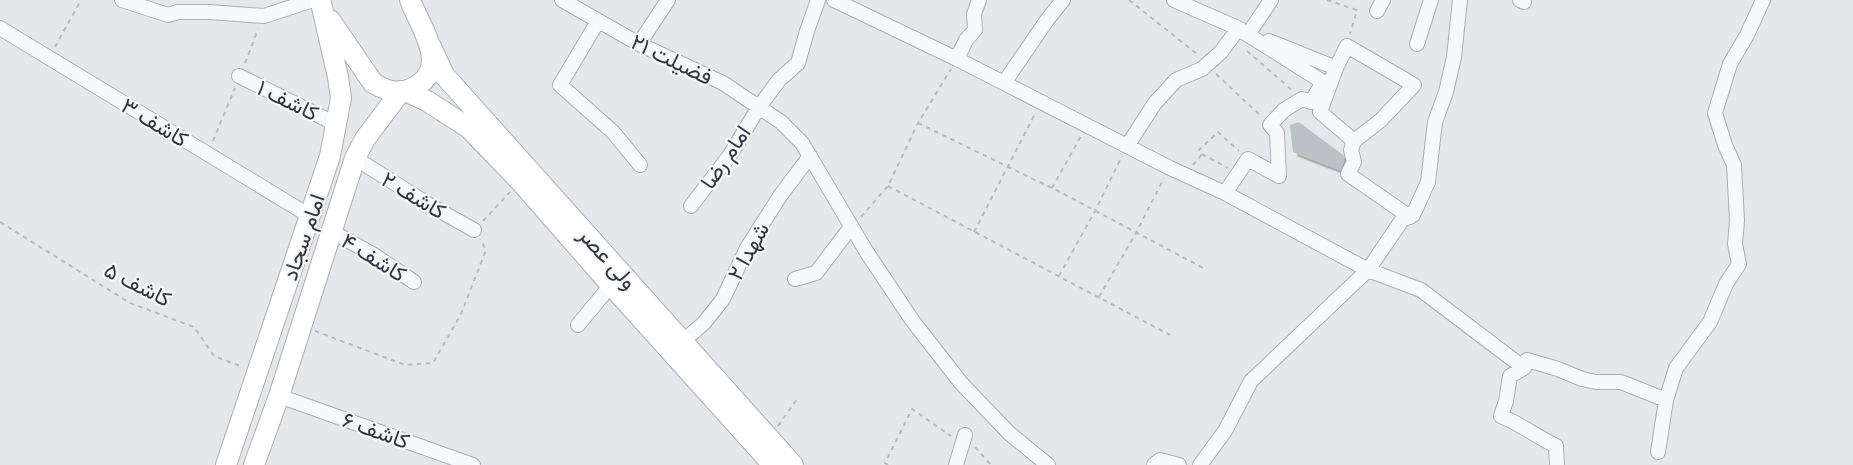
<svg xmlns="http://www.w3.org/2000/svg" width="1853" height="465" font-family="Karla,Vazirmatn,sans-serif">
<style>
.building{fill:#bcc0c7;filter:url(#shadow)}
.lines{fill:none;stroke-linecap:round;stroke-linejoin:round}
.street-casing{stroke:#aaaeb5;stroke-width:16}
.secondary-casing{stroke:#aaaeb5;stroke-width:22}
.path{stroke:#b7babe;stroke-width:2;stroke-dasharray:4.5 4.5;stroke-linecap:butt}
.street{stroke:#f7f8f9;stroke-width:14}
.secondary{stroke:#fff;stroke-width:20}
.labels{text-anchor:middle;stroke-width:4.5;stroke-linejoin:round;paint-order:stroke}
.street-label{font-size:22px;fill:#2e3542;stroke:#f4f6f8}
</style>
<defs>
<filter id="shadow"><feDropShadow dx="4.5" dy="4.5" stdDeviation="0" flood-color="#0004"/></filter>
</defs>
<rect width="100%" height="100%" fill="#e5e7eb"/>
<path class="building" d="M1299 122 1343 155 1344 161 1340 170 1293 152 1290 125Z"/>
<g class="lines">
<defs>
<path id="street" d="M122 0 168 15 178 12H209L264 16 313 0
M562 0 639 44 723 83 781 122 802 143 866 251 912 320 961 383 1009 433 1048 465
M834 0 957 59
M979 0 974 14 975 30 966 40 957 59 1004 83
M1063 0 1047 20 1004 83 1170 168 1225 193
M1174 0 1240 29
M1520 0 1524 2
M1377 11 1383 0
M598 21 560 85 613 132 640 165
M1234 26 1323 82 1311 102 1302 99 1284 110 1270 125 1277 133 1279 176 1248 159 1225 193 1368 270 1421 290 1524 368
M0 28 310 216
M1249 33 1271 0
M1269 41 1336 68
M639 44 668 0
M1417 44 1431 0
M239 76 336 124
M1354 141 1320 112 1336 68 1347 46 1414 85 1381 120 1354 141 1351 150 1354 162 1348 174 1410 217
M1127 146 1155 103 1176 80 1202 69 1221 52 1238 29
M355 158 426 203 474 230
M691 206 730 155 759 107 779 80 798 63 807 31 818 0
M333 232 374 255 414 282
M795 279 816 273 851 227
M578 325 611 285
M683 341 704 323 723 299 747 248 780 196 810 156
M279 396 473 465
M1658 452 1666 400 1676 368 1710 322 1726 284 1739 264 1735 244 1737 221 1734 165 1725 145 1715 113 1730 64 1747 35 1763 0
M956 465 965 435
M1154 465 1160 460 1179 465
M1200 465 1225 431 1251 381 1368 270 1402 220 1413 215 1428 182 1435 122 1446 92 1454 57 1460 0
M1557 465 1556 446C1536 436 1520 424 1501 416L1506 401 1510 376 1524 368 1527 360 1558 369 1582 379 1596 382H1621L1666 400"/>
<path id="secondary" d="M330 20 373 83C386 91 399 95 413 88 452 68 420 27 410 0
M431 47 444 75 793 465
M405 91 427 101 469 128 520 181 611 285 773 465
M226 465 330 156 341 98 338 77 321 3
M254 465 279 396 355 158 365 139 401 91"/>
</defs>
<use href="#street" class="street-casing"/>
<use href="#secondary" class="secondary-casing"/>
<path class="path" d="M1129 0 1197 54
M1327 0 1357 10 1350 34
M55 47 81 0
M1247 51 1293 91
M245 63 258 29
M1216 74 1262 117
M918 123 1062 193 1205 269
M213 141 235 88
M1202 154 1228 168
M1193 165 1202 154 1199 150 1218 132 1239 151
M888 186 1170 335
M1052 188 1081 136
M861 217 888 186 918 123 951 69
M483 221 510 192
M0 222 130 303 194 327 214 356 243 367
M974 232 1036 112
M1059 276 1095 211 1122 156
M1099 297 1136 233 1164 178
M315 331 405 365 433 363 461 314 486 250 480 239
M778 426 797 399
M975 447 991 465
M888 465 885 463 912 409 951 436"/>
<use href="#street" class="street"/>
<use href="#secondary" class="secondary"/>
</g>
<g class="labels">
<g class="street-label">
<text transform="translate(672 59) rotate(26)" y="8">فضیلت ۲۱</text>
<text transform="translate(288 100) rotate(26)" y="8">کاشف ۱</text>
<text transform="translate(155 122) rotate(31)" y="8">کاشف ۳</text>
<text transform="translate(725 157) rotate(-56)" y="8">امام رضا</text>
<text transform="translate(414 195) rotate(31)" y="8">کاشف ۲</text>
<text transform="translate(303 237) rotate(-71)" y="8">امام سجاد</text>
<text transform="translate(748 251) rotate(-61)" y="8">شهدا ۲</text>
<text transform="translate(374 257) rotate(32)" y="8">کاشف ۴</text>
<text transform="translate(608 258) rotate(48)" y="8">ولی عصر</text>
<text transform="translate(138 284) rotate(27)" y="8">کاشف ۵</text>
<text transform="translate(376 430) rotate(20)" y="8">کاشف ۶</text>
</g>
</g>
</svg>
